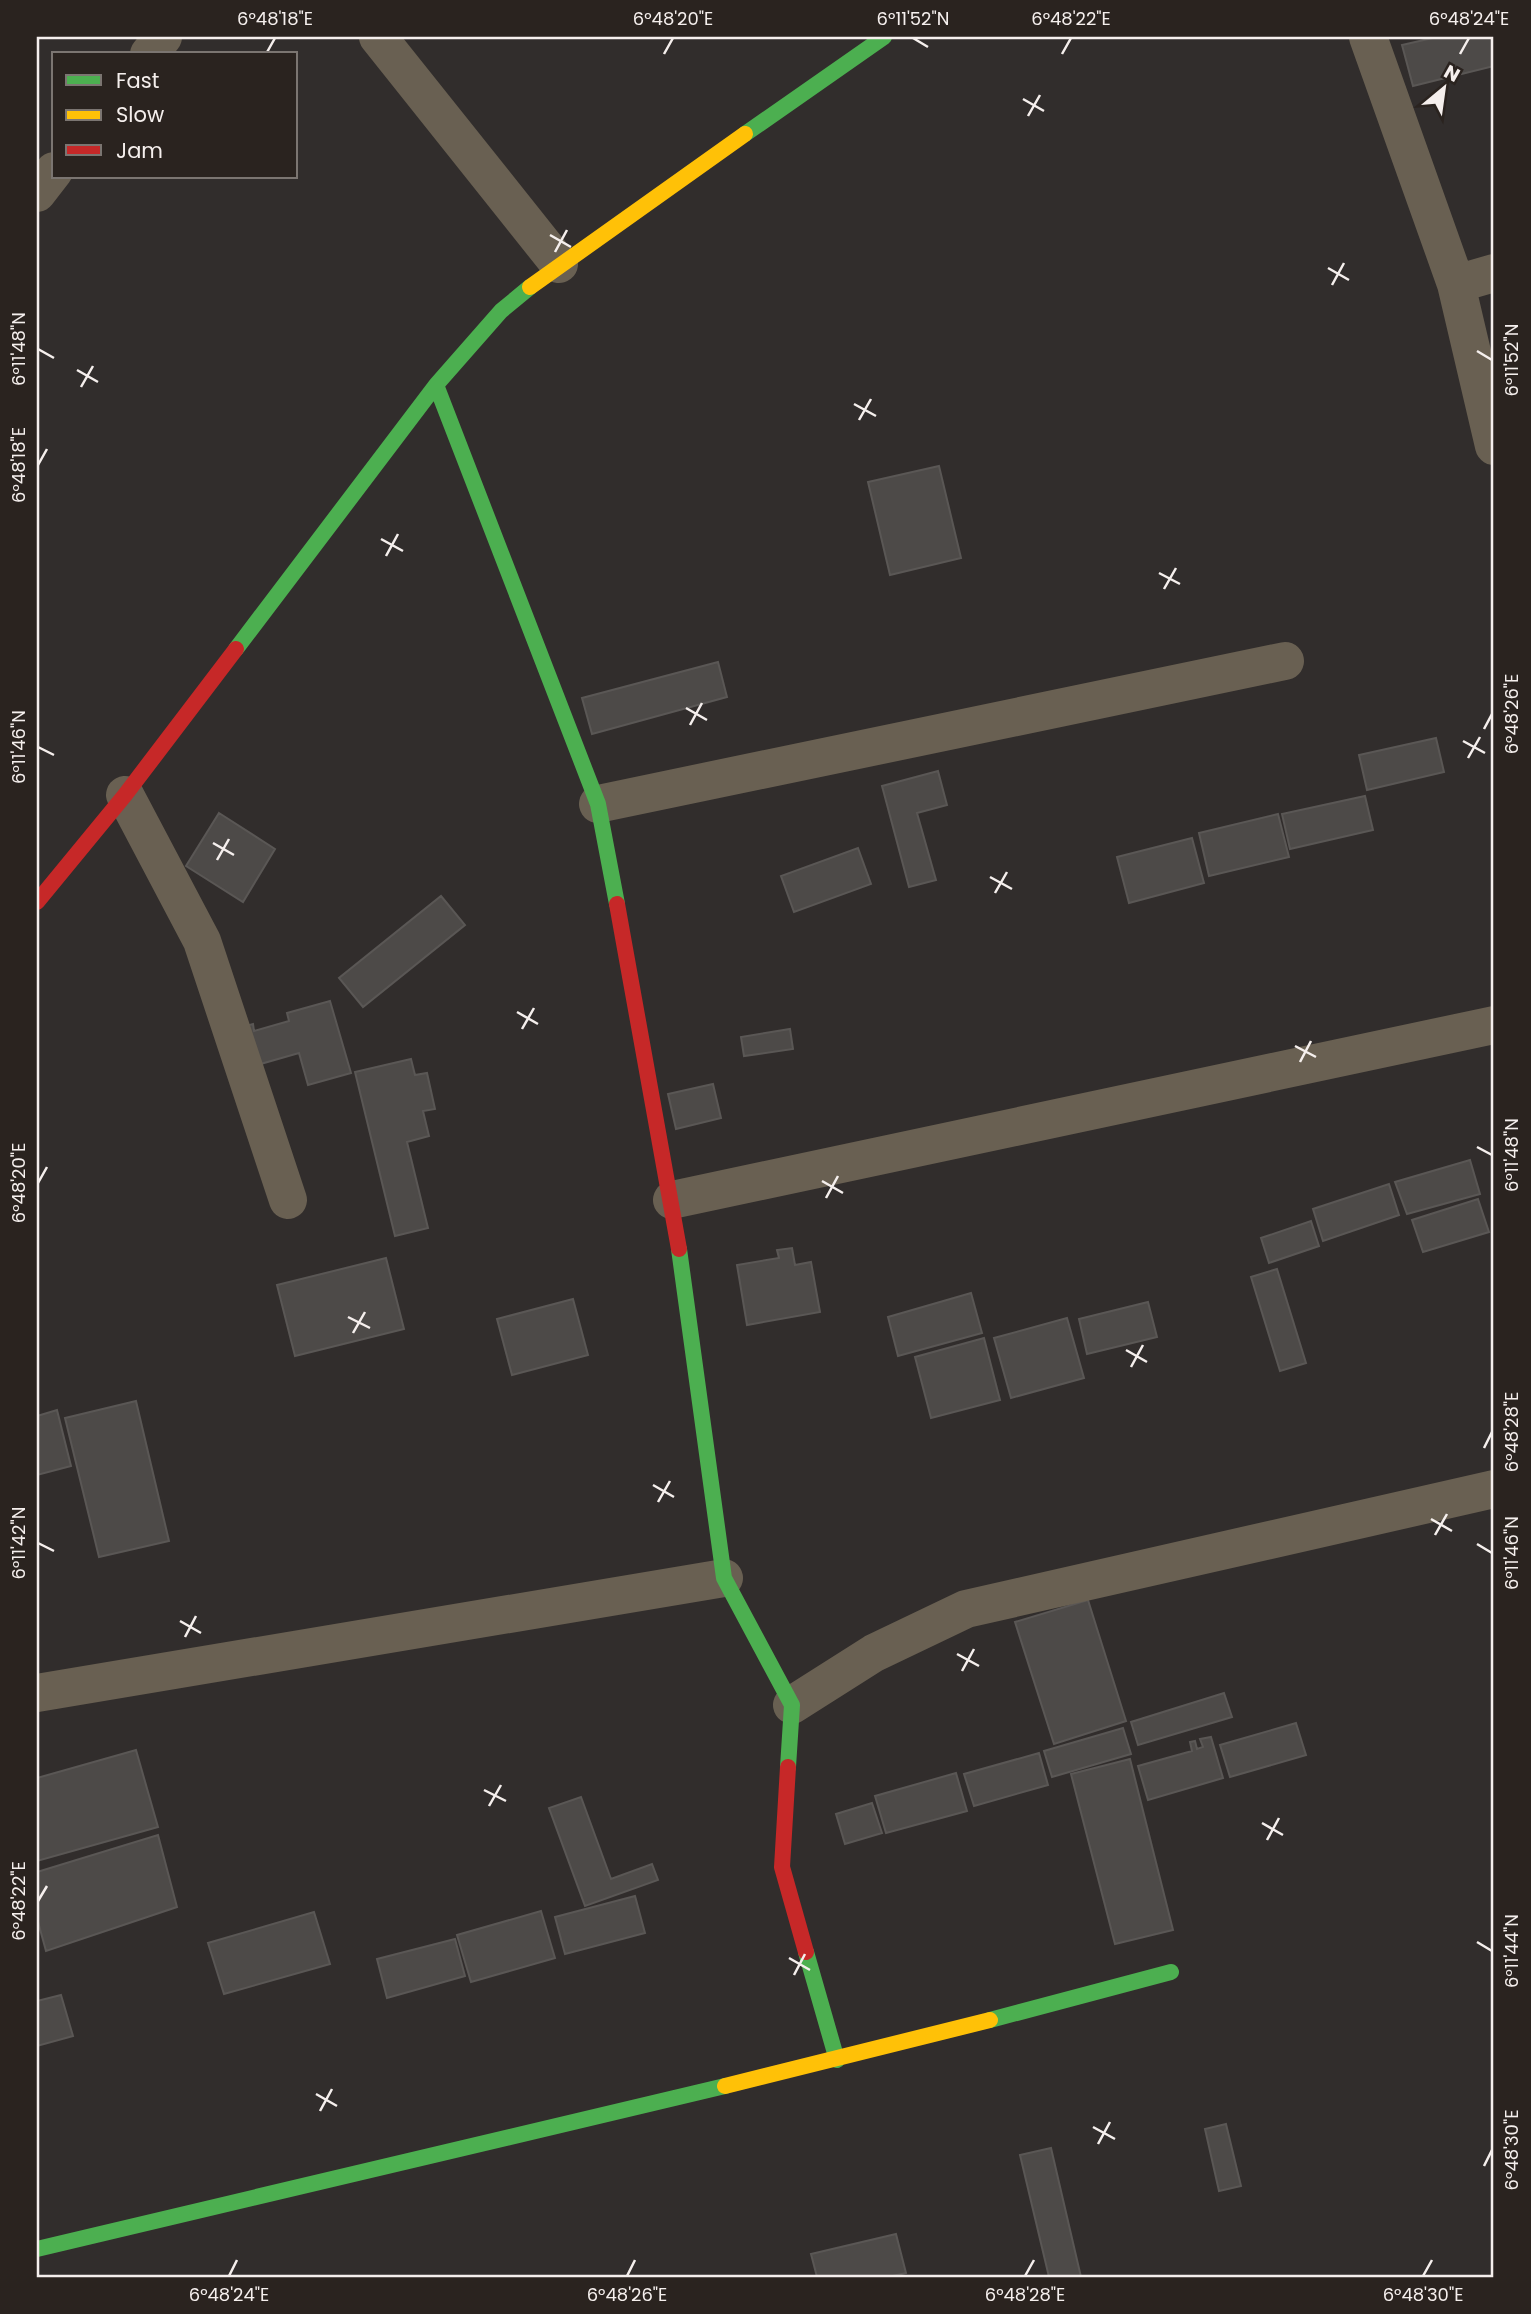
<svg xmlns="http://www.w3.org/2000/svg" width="1531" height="2314" font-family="Poppins,sans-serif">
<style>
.building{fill:#4d4a48;stroke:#5a5755;stroke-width:2}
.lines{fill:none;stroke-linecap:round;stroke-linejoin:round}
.street{stroke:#696052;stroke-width:38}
.fast{stroke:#4caf50;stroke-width:16}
.slow{stroke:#ffc107;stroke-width:16}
.jam{stroke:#c62828;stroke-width:16}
.ticks{fill:none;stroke:#f5efed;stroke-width:2.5}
.neatline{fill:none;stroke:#f5efed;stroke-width:2.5}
.ticks-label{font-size:18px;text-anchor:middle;fill:#f5efed}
</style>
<rect width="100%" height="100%" fill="#312d2c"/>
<path class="building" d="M1437 37H1494V66L1413 86 1402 45Z
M939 466 961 558 890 575 868 482Z
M718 662 727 697 592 734 582 698Z
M1436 738 1444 772 1367 790 1359 755Z
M938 771 947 805 917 813 936 880 909 887 882 786Z
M1365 796 1373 830 1290 849 1282 814Z
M219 813 275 849 243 902 186 866Z
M1278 814 1289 857 1209 876 1199 833Z
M1192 838 1204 883 1129 903 1117 857Z
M858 848 871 884 794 912 781 876Z
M441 896 465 925 363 1007 339 978Z
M330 1001 351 1073 308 1085 299 1053 250 1067 228 1031 253 1024 254 1031 289 1021 287 1013Z
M790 1029 793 1049 744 1056 741 1037Z
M411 1059 415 1075 427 1073 435 1109 423 1111 429 1136 407 1142 428 1228 395 1236 355 1072Z
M713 1084 721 1118 676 1129 668 1094Z
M1470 1160 1480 1194 1407 1214 1395 1182Z
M1389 1184 1399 1215 1323 1241 1313 1209Z
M1478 1199 1489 1232 1423 1252 1412 1220Z
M1311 1221 1319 1246 1269 1263 1261 1238Z
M792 1248 795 1265 811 1262 820 1312 747 1325 737 1265 779 1258 777 1250Z
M386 1258 404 1329 295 1356 277 1285Z
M1277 1269 1306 1363 1280 1371 1251 1277Z
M971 1293 982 1333 898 1356 888 1317Z
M573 1299 588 1355 512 1375 497 1319Z
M1148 1302 1157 1337 1087 1354 1079 1319Z
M1067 1318 1084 1378 1011 1398 994 1338Z
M984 1338 1000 1400 931 1418 915 1357Z
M136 1401 169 1541 99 1557 65 1418Z
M57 1410 71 1466 37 1475V1416Z
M1088 1600 1126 1721 1054 1744 1015 1622Z
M1224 1693 1232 1717 1138 1745 1131 1722Z
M1296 1723 1306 1755 1230 1777 1220 1745Z
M1123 1728 1131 1754 1052 1777 1044 1751Z
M1211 1737 1223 1778 1148 1800 1138 1766 1192 1751 1190 1742 1195 1741 1197 1749 1203 1747 1200 1739Z
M136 1750 158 1827 37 1861V1778Z
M1039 1753 1048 1785 974 1806 964 1774Z
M1130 1759 1173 1930 1115 1944 1071 1774Z
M956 1773 967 1811 886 1833 875 1796Z
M581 1797 611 1879 652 1864 658 1880 585 1906 549 1808Z
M872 1803 882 1833 845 1844 836 1814Z
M158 1835 177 1907 46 1951 37 1918V1872Z
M635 1896 645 1933 565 1954 555 1917Z
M541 1911 555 1958 471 1982 457 1935Z
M314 1912 330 1964 224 1994 208 1943Z
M455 1939 465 1976 387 1998 377 1959Z
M61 1995 73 2036 37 2046V2001Z
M1226 2124 1241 2186 1219 2191 1205 2129Z
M1051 2148 1081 2277H1049L1020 2155Z
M896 2234 906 2273 888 2277H817L811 2254Z"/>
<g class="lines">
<path class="street" d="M378 37 559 264
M1368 37 1456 284 1494 446
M149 54 163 37
M37 193 54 171
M1456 284 1494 273
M125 795 202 941 288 1200
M598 804 1285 661
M672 1200 1494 1025
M37 1693 724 1578
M792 1705 874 1653 966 1609 1494 1489"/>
<path class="fast" d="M745 134 884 37
M436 385 598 804 617 904
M236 649 436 385 501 311 530 287
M679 1249 724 1578 792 1705 788 1767
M806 1952 837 2060
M990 2020 1171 1972
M37 2249 725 2086"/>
<path class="slow" d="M530 287 745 134
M725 2086 990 2020"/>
<path class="jam" d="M37 902 125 795 236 649
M617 904 679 1249
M788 1767 782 1867 806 1952"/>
</g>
<path class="ticks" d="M913 38 928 47M266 54 275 38M664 54 673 38M1062 54 1071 38M1460 54 1469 38M1023 99 1044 111M1028 116 1040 95M550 235 571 247M555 252 567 230M1328 268 1349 280M1332 285 1344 263M38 349 54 358M1477 351 1492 360M77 370 98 382M81 387 93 366M854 404 876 416M859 420 871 399M38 465 47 449M381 539 403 551M386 556 398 534M1159 573 1180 584M1164 589 1176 568M686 708 707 720M690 725 702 703M1484 729 1492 714M1463 741 1485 753M38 747 54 755M1468 758 1480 737M213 843 234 855M217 860 229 839M990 877 1012 889M995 893 1007 872M517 1012 538 1024M522 1029 534 1008M1295 1046 1316 1057M1300 1062 1311 1041M1477 1147 1492 1155M822 1181 843 1193M38 1183 47 1167M826 1198 838 1176M348 1317 370 1328M353 1333 365 1312M1126 1350 1147 1362M1131 1367 1143 1345M1484 1448 1492 1432M653 1485 674 1497M658 1502 670 1481M1431 1519 1452 1531M1435 1535 1447 1514M38 1543 54 1551M1477 1544 1492 1553M180 1621 201 1633M185 1637 196 1616M957 1654 979 1666M962 1671 974 1649M484 1790 506 1801M489 1806 501 1785M1262 1823 1283 1835M1267 1840 1279 1818M38 1901 47 1886M1477 1942 1492 1951M789 1958 810 1970M794 1975 805 1954M316 2094 337 2106M320 2111 332 2089M1093 2127 1115 2139M1098 2144 1110 2122M1484 2166 1492 2150M229 2276 237 2260M627 2276 635 2260M1025 2276 1034 2260M1423 2276 1432 2260"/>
<rect width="1531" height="2314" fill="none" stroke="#2a231f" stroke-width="77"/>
<rect x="52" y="52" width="245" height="126" fill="#2a231f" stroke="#7b7571" stroke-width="2"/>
<rect x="66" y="75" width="35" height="10" fill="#4caf50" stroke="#7b7571" stroke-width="2"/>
<text x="116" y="88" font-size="21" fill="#f5efed">Fast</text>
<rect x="66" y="110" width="35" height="10" fill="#ffc107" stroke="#7b7571" stroke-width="2"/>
<text x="116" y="122" font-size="21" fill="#f5efed">Slow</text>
<rect x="66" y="145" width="35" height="10" fill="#c62828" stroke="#7b7571" stroke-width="2"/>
<text x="116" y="158" font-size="21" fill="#f5efed">Jam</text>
<g transform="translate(1444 88) rotate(29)" stroke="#2a231f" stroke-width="5" paint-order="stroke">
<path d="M0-5L12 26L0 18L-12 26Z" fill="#f5efed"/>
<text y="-10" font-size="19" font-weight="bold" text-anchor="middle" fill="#f5efed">N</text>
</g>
<rect x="38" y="38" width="1454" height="2238" class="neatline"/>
<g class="ticks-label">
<text x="275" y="25">6°48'18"E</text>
<text x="673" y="25">6°48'20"E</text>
<text x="913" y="25">6°11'52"N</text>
<text x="1071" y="25">6°48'22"E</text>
<text x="1469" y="25">6°48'24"E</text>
<text transform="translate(19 349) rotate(-90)" y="6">6°11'48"N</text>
<text transform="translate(1512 360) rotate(-90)" y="6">6°11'52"N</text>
<text transform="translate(19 465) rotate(-90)" y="6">6°48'18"E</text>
<text transform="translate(1512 714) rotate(-90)" y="6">6°48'26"E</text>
<text transform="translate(19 747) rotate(-90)" y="6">6°11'46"N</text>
<text transform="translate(1512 1155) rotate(-90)" y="6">6°11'48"N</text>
<text transform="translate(19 1183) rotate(-90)" y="6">6°48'20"E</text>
<text transform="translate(1512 1432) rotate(-90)" y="6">6°48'28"E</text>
<text transform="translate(19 1543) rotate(-90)" y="6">6°11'42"N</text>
<text transform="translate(1512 1553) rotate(-90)" y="6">6°11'46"N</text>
<text transform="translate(19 1901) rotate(-90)" y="6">6°48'22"E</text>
<text transform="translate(1512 1951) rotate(-90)" y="6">6°11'44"N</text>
<text transform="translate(1512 2150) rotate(-90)" y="6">6°48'30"E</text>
<text x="229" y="2301">6°48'24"E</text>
<text x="627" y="2301">6°48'26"E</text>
<text x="1025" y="2301">6°48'28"E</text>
<text x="1423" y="2301">6°48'30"E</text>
</g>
</svg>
